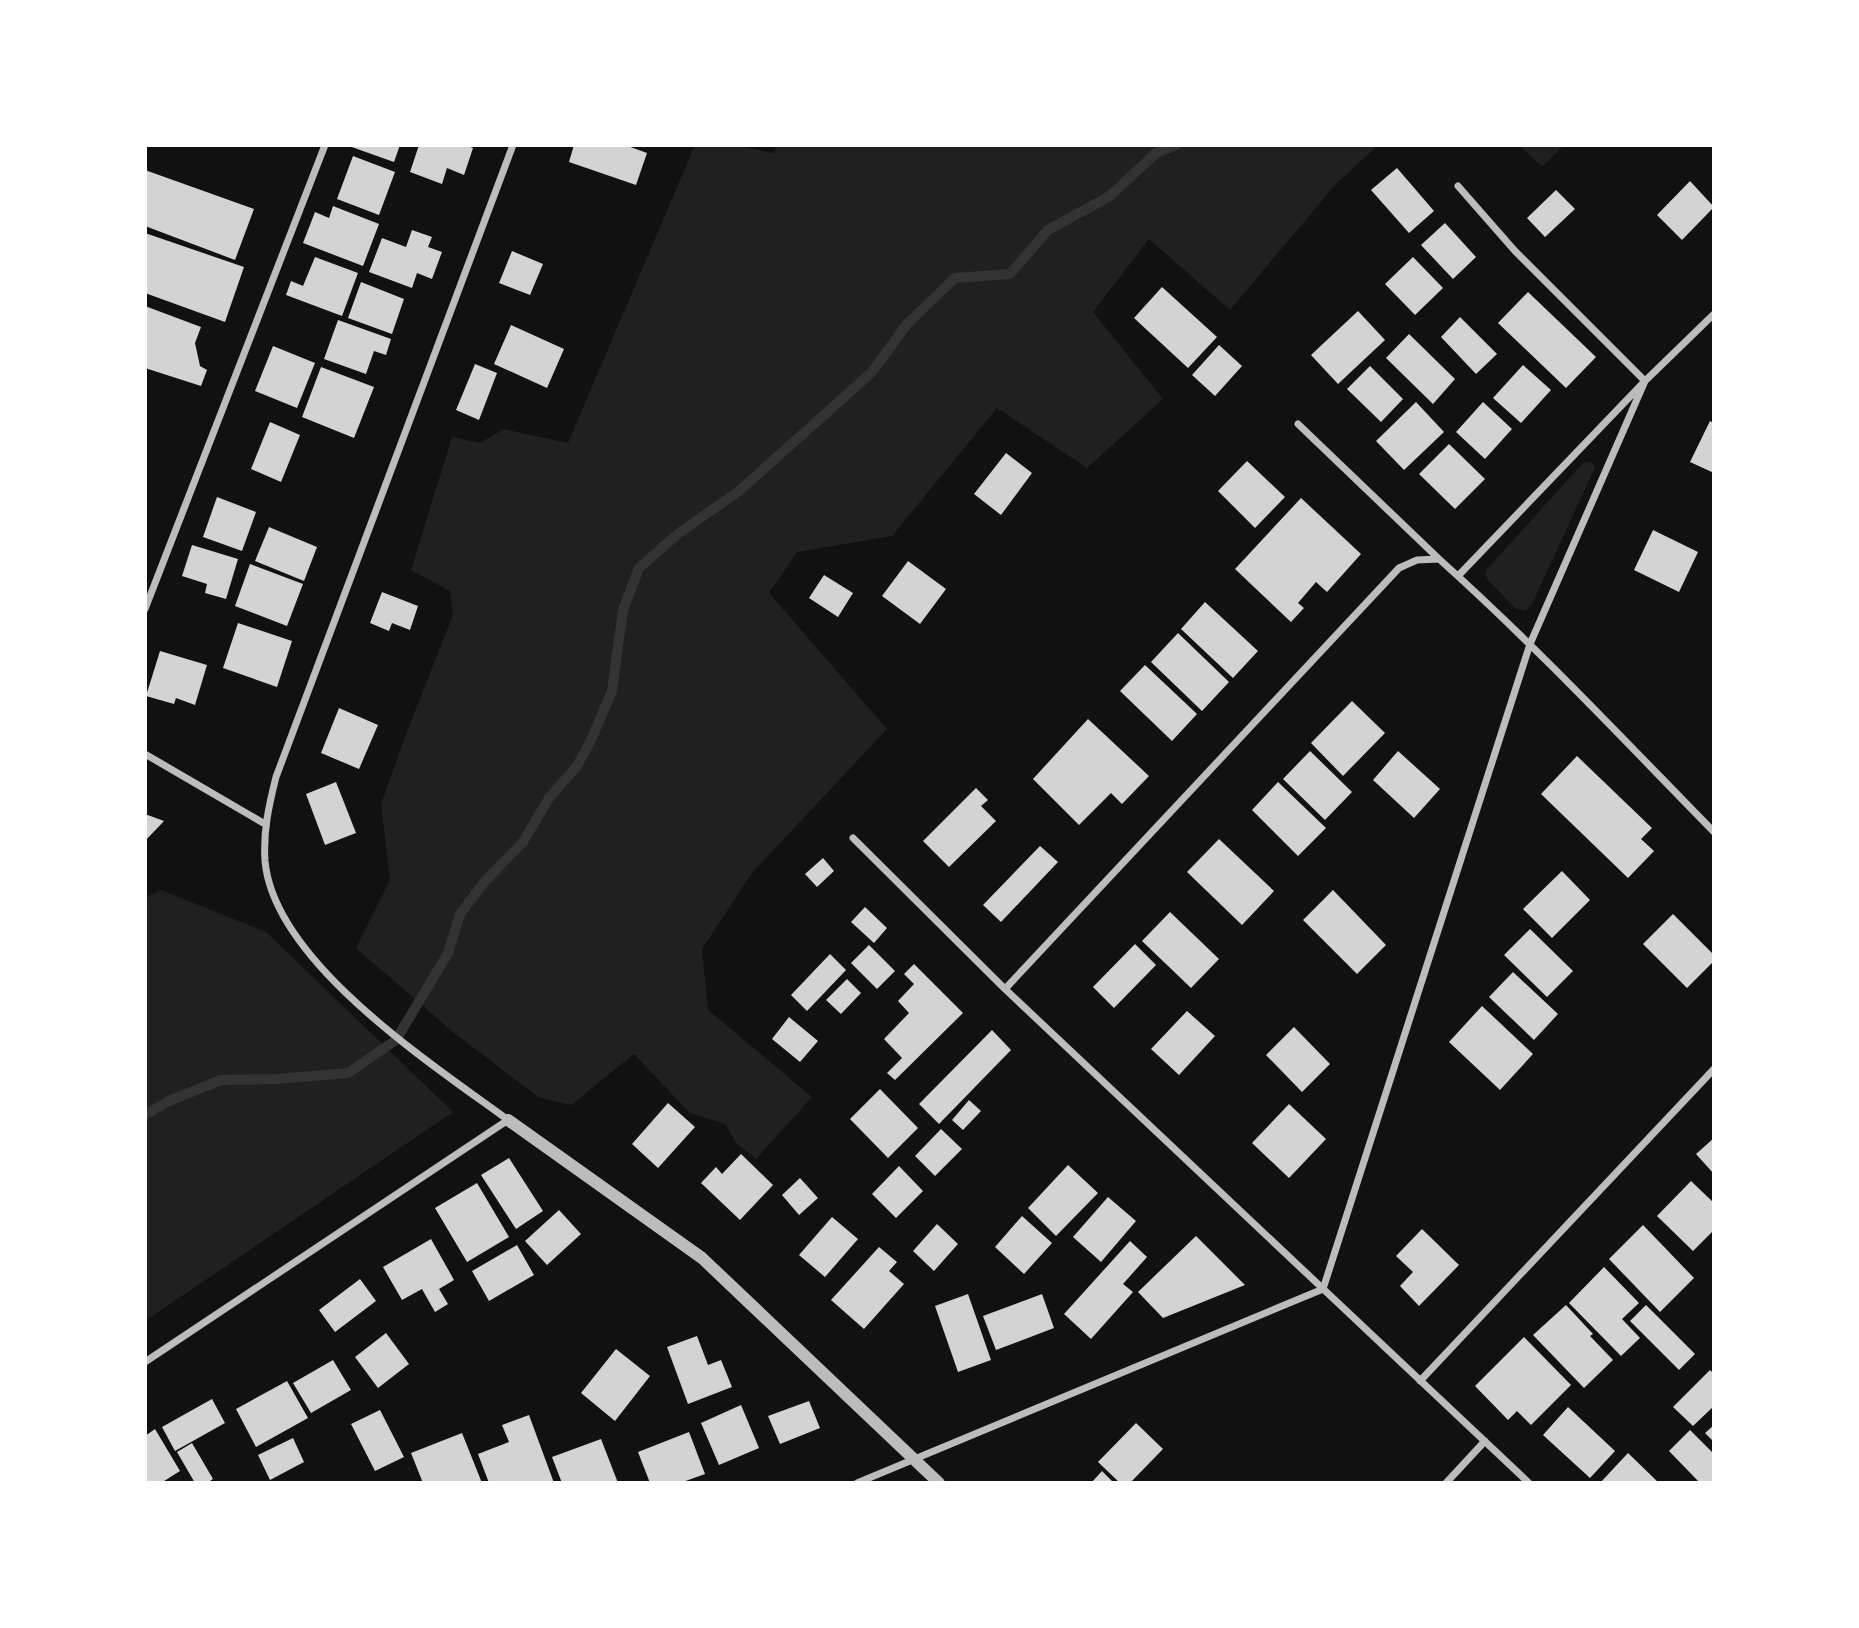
<svg xmlns="http://www.w3.org/2000/svg" width="1859" height="1628" font-family="'DM Sans',sans-serif">
<style>
.green{fill:#202020}
.lines{fill:none;stroke-linecap:round;stroke-linejoin:round}
.stream{stroke:#333;stroke-width:10}
.building{fill:#d3d3d3}
.minor{stroke:#bcbcbc;stroke-width:7}
.tertiary{stroke:#bcbcbc;stroke-width:12}
</style>
<rect width="100%" height="100%" fill="#111"/>
<path class="green" d="M695 145H735L774 153 777 145H1378L1335 185 1230 310 1149 239 1093 312 1163 399 1087 468 997 408 892 536 797 552 769 593 887 729 752 873 702 949 708 1010 812 1097 756 1159 737 1144 725 1124 690 1113 634 1054 571 1105 538 1097 453 1032 356 948 390 880 381 804 406 734 453 615 450 591 411 570 452 437 480 443 504 429 568 443Z
M1519 145H1564L1542 167Z
M1590 462 1595 466 1593 472 1532 604 1526 610 1516 609 1487 579 1485 574 1487 569 1583 463Z
M161 890 266 932 453 1112 145 1321V898Z"/>
<g class="lines">
<path class="stream" d="M145 1115 169 1101 221 1080 277 1079 348 1073 396 1040 448 953 460 914 486 880 523 842 549 798 577 766 591 740 612 691 623 610 639 568 679 533 739 491 872 372 907 324 955 278 1010 274 1048 230 1110 196 1156 153 1176 145"/>
</g>
<path class="building" d="M346 145H400L394 162Z
M419 145H465L473 148 464 175 447 168 442 184 410 172Z
M574 145H625L647 153 636 185 569 162Z
M353 156 395 172 379 215 337 199Z
M1397 168 1434 211 1409 233 1371 190Z
M145 170 254 209 235 260 145 226Z
M1690 181 1714 207 1682 240 1657 215Z
M1556 190 1575 209 1545 237 1527 218Z
M333 206 379 224 363 266 303 243 315 212 329 218Z
M1445 223 1476 257 1453 279 1421 245Z
M412 230 432 237 428 247 442 252 432 279 417 273 412 288 369 272 382 238 406 247Z
M145 233 244 267 225 322 145 293Z
M512 251 543 264 530 295 499 283Z
M315 257 358 273 342 316 286 295 291 281 303 286Z
M1413 257 1443 288 1415 315 1385 284Z
M361 282 404 299 392 334 348 318Z
M1162 287 1217 337 1188 368 1134 318Z
M1528 292 1596 357 1566 388 1498 323Z
M145 306 201 327 195 343 200 366 207 370 201 386 145 368Z
M1358 311 1385 340 1338 384 1311 355Z
M1460 317 1497 354 1476 374 1441 337Z
M338 320 391 339 386 355 374 351 366 374 324 359Z
M511 325 564 349 547 388 494 364Z
M1409 334 1455 379 1433 404 1386 358Z
M1219 345 1242 366 1215 396 1192 375Z
M273 346 315 363 297 408 255 391Z
M475 364 497 373 479 420 456 410Z
M1523 365 1551 390 1521 423 1493 398Z
M1370 366 1403 399 1381 422 1347 389Z
M321 367 374 387 354 438 302 417Z
M1416 402 1444 432 1404 470 1376 441Z
M1483 402 1512 429 1485 459 1456 432Z
M1710 421 1714 423V473L1690 462Z
M270 422 300 435 281 482 251 469Z
M1449 444 1485 479 1455 509 1419 474Z
M1006 453 1032 473 1001 515 974 494Z
M1247 461 1285 497 1255 528 1218 491Z
M217 497 256 512 242 551 203 537Z
M1301 498 1361 554 1327 592 1316 582 1298 603 1304 608 1291 622 1235 569Z
M269 527 317 547 304 581 255 561Z
M1653 530 1698 552 1679 592 1634 570Z
M192 545 238 559 226 599 205 593 207 584 182 576Z
M908 561 946 589 920 624 882 596Z
M250 564 303 584 287 626 235 606Z
M824 575 853 593 838 617 809 598Z
M382 592 418 606 410 630 392 623 389 631 370 623Z
M1205 602 1258 651 1233 678 1181 629Z
M238 623 292 641 277 687 223 668Z
M1178 633 1229 682 1202 711 1151 662Z
M160 651 207 665 195 705 176 698 174 704 146 696Z
M1145 665 1197 714 1172 741 1120 691Z
M1352 701 1385 733 1343 776 1311 743Z
M339 708 378 725 359 769 321 753Z
M1088 719 1149 776 1122 804 1111 793 1079 825 1033 779Z
M1310 751 1352 792 1325 820 1283 779Z
M1398 751 1440 789 1414 818 1373 780Z
M1577 756 1652 828 1641 839 1654 851 1628 878 1541 794Z
M336 782 356 833 325 845 306 794Z
M1278 782 1326 828 1298 856 1252 810Z
M976 788 988 800 981 806 996 821 949 867 923 841Z
M145 814 164 821 145 841Z
M1219 839 1274 891 1242 925 1187 872Z
M1040 846 1058 862 1001 922 983 905Z
M823 858 834 871 817 887 805 874Z
M1562 871 1590 900 1552 938 1523 909Z
M1333 890 1386 945 1357 974 1303 920Z
M865 907 887 928 874 943 851 922Z
M1170 912 1219 959 1191 988 1142 941Z
M1673 914 1714 955V961L1687 988 1643 944Z
M1530 929 1573 971 1547 997 1504 955Z
M1135 944 1156 965 1114 1008 1093 987Z
M869 945 895 971 877 989 851 963Z
M830 954 846 970 807 1011 791 995Z
M914 964 963 1013 895 1080 887 1073 902 1058 884 1039 909 1013 898 1001 914 984 904 974Z
M1513 972 1558 1014 1534 1040 1489 997Z
M847 979 861 993 841 1014 826 1000Z
M1482 1006 1533 1054 1500 1090 1449 1042Z
M1187 1011 1215 1036 1179 1075 1151 1049Z
M789 1017 818 1041 800 1062 772 1039Z
M1294 1027 1330 1064 1302 1092 1266 1055Z
M992 1030 1011 1050 939 1124 919 1104Z
M880 1089 918 1128 888 1158 850 1119Z
M969 1100 981 1111 963 1130 952 1120Z
M668 1103 695 1127 658 1168 632 1144Z
M1289 1104 1326 1139 1289 1178 1252 1143Z
M941 1129 962 1149 935 1176 915 1156Z
M1714 1138V1174L1696 1154Z
M741 1154 773 1185 740 1220 701 1183 716 1167 722 1174Z
M509 1158 543 1211 516 1229 481 1175Z
M1068 1165 1098 1193 1056 1236 1028 1208Z
M899 1166 923 1191 896 1218 872 1194Z
M800 1178 818 1198 799 1215 782 1195Z
M1691 1181 1714 1203V1230L1693 1251 1657 1216Z
M477 1183 509 1237 467 1262 435 1208Z
M1108 1197 1136 1221 1101 1262 1073 1237Z
M559 1210 581 1234 547 1265 525 1241Z
M1022 1216 1052 1243 1024 1274 995 1247Z
M832 1217 858 1239 825 1277 799 1255Z
M937 1224 958 1244 934 1271 913 1251Z
M1643 1225 1694 1278 1660 1312 1609 1259Z
M1422 1229 1459 1265 1419 1306 1400 1286 1413 1272 1396 1256Z
M1196 1236 1245 1285 1163 1318 1138 1292Z
M431 1239 454 1280 439 1289 448 1304 435 1312 422 1289 402 1300 383 1267Z
M1130 1241 1147 1257 1123 1284 1133 1292 1091 1339 1064 1314Z
M517 1245 534 1275 489 1301 472 1271Z
M879 1247 897 1262 889 1271 904 1284 864 1329 831 1300Z
M1604 1267 1639 1303 1622 1319 1640 1338 1621 1356 1569 1303Z
M360 1279 376 1301 335 1332 319 1310Z
M968 1294 991 1360 958 1372 935 1306Z
M1042 1294 1054 1328 996 1350 983 1316Z
M1566 1305 1593 1334 1590 1336 1613 1360 1584 1388 1533 1335Z
M1646 1305 1695 1354 1679 1370 1630 1321Z
M386 1333 409 1364 378 1388 355 1357Z
M697 1336 708 1365 721 1360 732 1387 688 1404 667 1347Z
M1524 1337 1571 1385 1531 1425 1517 1411 1508 1420 1475 1386Z
M616 1349 650 1376 615 1421 581 1393Z
M333 1360 351 1390 311 1413 293 1383Z
M1710 1370 1714 1374V1406L1693 1426 1673 1407Z
M287 1381 308 1418 256 1447 236 1409Z
M212 1399 225 1423 175 1451 162 1427Z
M809 1401 820 1428 780 1444 768 1416Z
M741 1405 759 1448 719 1465 701 1423Z
M1568 1407 1615 1451 1590 1478 1543 1435Z
M380 1410 404 1457 375 1471 351 1424Z
M529 1415 554 1483H489L478 1454 509 1442 502 1425Z
M1136 1423 1163 1449 1130 1483H1120L1098 1462Z
M1714 1425V1442L1705 1433Z
M155 1429 180 1471 161 1483H145V1436Z
M1690 1430 1714 1454V1483H1700L1669 1451Z
M689 1432 705 1474 680 1483H650L638 1452Z
M462 1433 482 1483H423L411 1453Z
M293 1438 304 1462 270 1480 258 1455Z
M601 1439 618 1483H562L552 1457Z
M192 1443 213 1479 207 1483H195L177 1452Z
M1628 1453 1659 1483H1600Z
M1102 1471 1114 1483H1091Z"/>
<g class="lines">
<path class="minor" d="M1458 186 1515 251 1645 381
M1298 424 1439 559
M1458 576 1645 381 1714 314
M145 609 325 145
M145 754 265 824
M853 838 1005 989 1529 1483
M1005 989 1399 568 1417 560 1439 559C1535 645 1624 740 1714 832
M145 1362 508 1120C432 1064 274 962 265 861 263 831 269 805 276 777L513 145
M1420 1381 1714 1069
M857 1483 1323 1289 1530 644 1645 381
M1446 1483 1485 1441"/>
<path class="tertiary" d="M508 1120 702 1258 939 1483"/>
</g>
<rect width="1859" height="1628" fill="none" stroke="#ffffff" stroke-width="294"/>
</svg>
